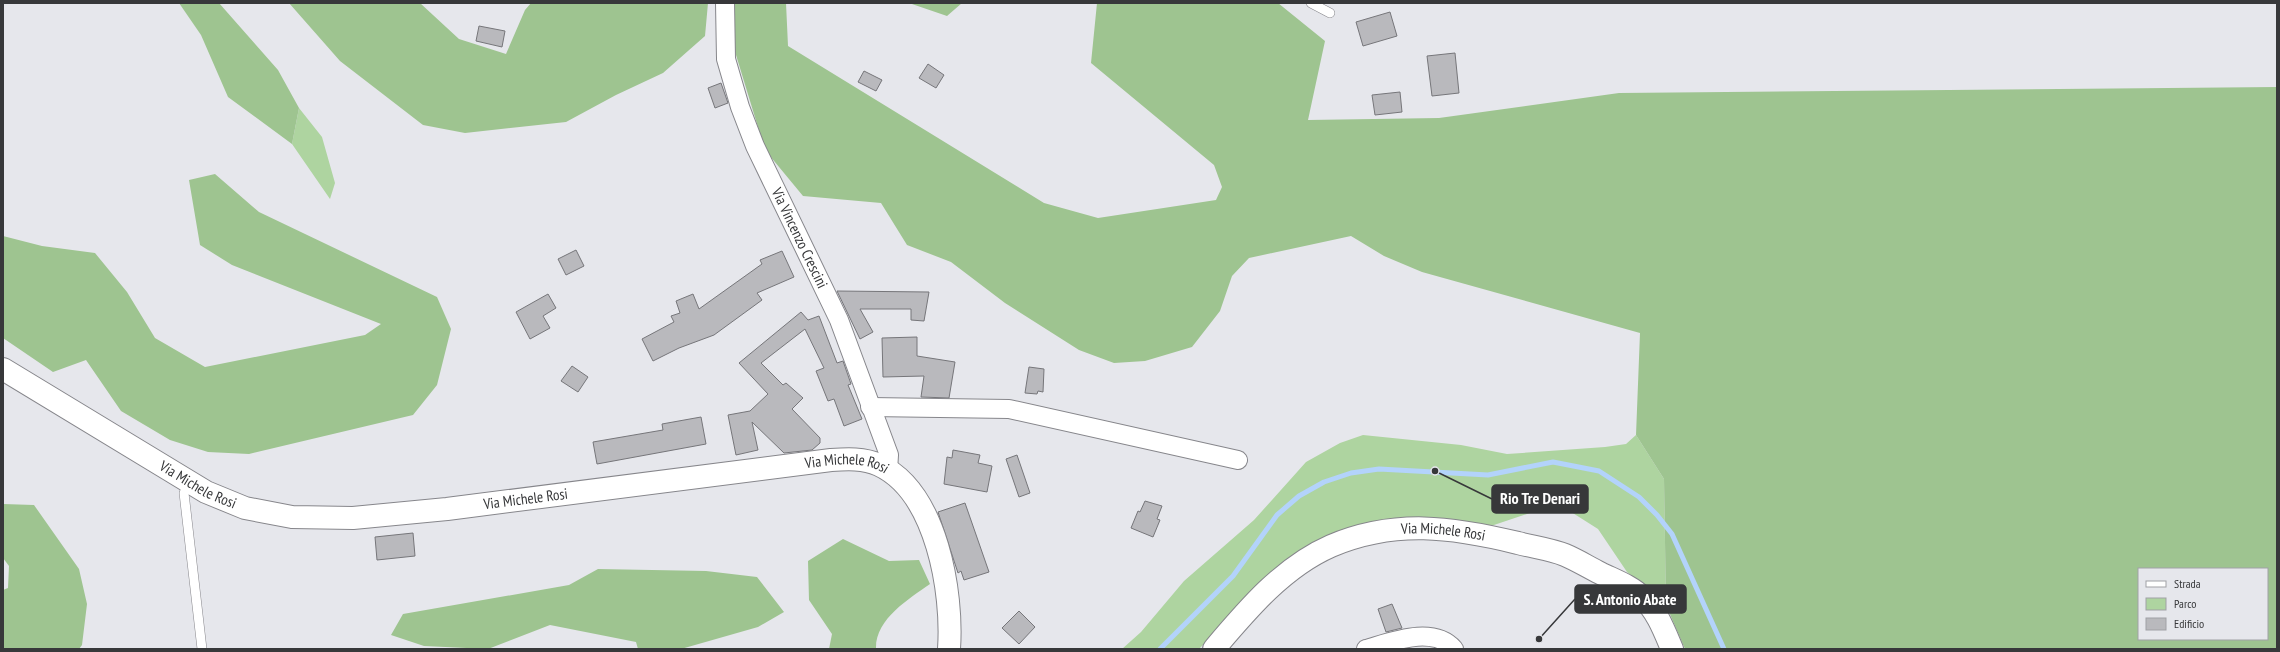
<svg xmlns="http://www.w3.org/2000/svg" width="2280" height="652" font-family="'PT Sans Narrow',sans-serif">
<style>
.green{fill:#aed4a0}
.forest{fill:#9ec490;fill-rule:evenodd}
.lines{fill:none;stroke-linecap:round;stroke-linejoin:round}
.stream{stroke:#b3d3fb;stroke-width:5}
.building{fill:#b9b9bd;stroke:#76767a}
.lane-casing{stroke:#86868b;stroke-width:10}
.street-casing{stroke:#86868b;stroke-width:20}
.secondary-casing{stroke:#86868b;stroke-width:24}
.lane{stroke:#fff;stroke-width:9}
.street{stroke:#fff;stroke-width:18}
.secondary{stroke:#fff;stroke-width:22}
.labels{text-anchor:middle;stroke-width:3;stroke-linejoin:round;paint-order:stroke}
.street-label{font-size:15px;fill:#37383a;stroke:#e6e7ec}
.leader{fill:none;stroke:#37383a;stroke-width:1.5}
.callout-dot{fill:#37383a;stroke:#e6e7ec;stroke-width:1.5}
.callout{fill:#37383a;stroke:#37383a;stroke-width:1.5}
.callout-label{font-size:16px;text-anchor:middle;font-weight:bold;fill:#fff}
</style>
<rect width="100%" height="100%" fill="#e6e7ec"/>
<path class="green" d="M299 108 322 137 335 183 330 199 292 144Z
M1363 435 1461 445 1507 454 1605 447 1626 444 1636 435 1664 479 1666 605 1627 572 1598 529 1568 510 1533 512 1491 526 1410 519 1257 589 1199 649H1122L1141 632 1184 581 1254 520 1306 462 1340 443Z"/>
<path class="forest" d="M179 3H219L278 70 299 108 292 144 228 97 201 35Z
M289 3H420L459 39 506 54 525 10 531 3H708L705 36 663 73 616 95 566 122 465 133 423 125 340 61Z
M731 3H786L788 46 1044 203 1098 218 1216 200 1222 187 1214 165 1091 63 1097 3H1278L1325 41 1308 120 1439 118 1619 93 2277 87V649H1685L1666 605 1664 479 1636 435 1640 333 1422 272 1384 256 1351 236 1249 258 1232 276 1220 311 1192 347 1145 361 1114 363 1079 350 1005 303 951 262 907 245 881 203 803 196 765 150 729 32ZM2139 569H2267V639H2139Z
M909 3H962L947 16Z
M215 174 259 212 437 297 451 329 437 385 413 415 249 454 208 452 170 440 121 411 86 360 53 372 3 338V236L42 246 95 253 127 292 155 338 205 367 365 335 381 324 232 265 200 245 189 180Z
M3 504 34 505 79 569 87 604 82 645 79 649H3V590L8 588 9 566 3 558Z
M843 539 889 561 919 560 930 584C909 599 875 619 876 649H829L832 634 809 600 808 561Z
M598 569 706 571 757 577 784 612 758 627 681 649H638L636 642 550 625 488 649 424 646 391 635 403 614 569 585Z"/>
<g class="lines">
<path class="stream" d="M1160 649 1233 576 1277 515 1299 496 1324 482 1351 473 1379 469 1488 475 1553 462 1599 471 1639 497 1657 515 1672 534 1724 649"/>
</g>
<path class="building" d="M1390 12 1397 36 1363 46 1356 22Z
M479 26 505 31 502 47 476 41Z
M1455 53 1459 93 1432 96 1427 56Z
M928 64 944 75 936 88 919 78Z
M864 71 882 80 876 91 858 82Z
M721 83 728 103 715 108 708 88Z
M1400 92 1402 112 1375 115 1372 95Z
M576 250 584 266 566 275 558 259Z
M782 251 794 277 757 293 762 300 714 335 679 348 653 361 642 339 674 322 671 316 680 313 676 301 693 294 699 309 762 264 760 260Z
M837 291 929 292 924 321 911 320V309H860L873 332 860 339Z
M548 294 556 308 543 316 550 328 530 339 516 312Z
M801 312 808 320 819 316 837 363 843 361 851 384 848 385 862 419 844 426 834 399 828 401 816 371 824 368 805 329 761 363 783 385 786 383 803 398 792 409 820 438V443L812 450 784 453 752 422 758 450 736 455 728 415 750 411 768 394 739 363Z
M917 337V356L955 362 949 398 921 397 924 376 883 377 882 338Z
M572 366 588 377 578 392 561 381Z
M1029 367 1044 369 1043 392 1038 391 1037 394 1025 393Z
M701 417 706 444 597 464 593 442 663 430 662 424Z
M953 450 980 455 978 463 992 466 987 492 944 484 947 457 952 458Z
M1017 455 1030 493 1019 497 1006 459Z
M1145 501 1162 506 1157 519 1160 520 1153 537 1131 528 1138 511 1140 512Z
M965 503 989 572 964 580 961 571 958 573 938 512Z
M413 533 415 556 377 560 375 537Z
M1392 604 1402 628 1386 632 1378 609Z
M1019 611 1035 627 1019 644 1002 628Z"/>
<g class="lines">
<defs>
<path id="lane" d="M1311 3 1330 13
M189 482 184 493 202 649"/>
<g id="street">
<path id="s1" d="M725 3 726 59 740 107 755 146 839 320 889 455 888 471"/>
<path d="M870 407 1009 409 1238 460"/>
<path d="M1366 649C1391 642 1433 625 1454 649"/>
</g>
<g id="secondary">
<path id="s2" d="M3 369 206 492 245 508 292 517 353 518 447 509 831 460C847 459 864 458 879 465 937 492 953 593 949 649"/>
<path id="s3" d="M1214 649C1247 610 1283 567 1331 546 1395 519 1452 527 1518 543 1533 547 1550 549 1565 555 1577 560 1588 567 1600 573 1614 580 1631 586 1642 597 1657 611 1664 630 1672 649"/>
</g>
</defs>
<use href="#lane" class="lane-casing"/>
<use href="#street" class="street-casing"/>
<use href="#secondary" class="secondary-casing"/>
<use href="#lane" class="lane"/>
<use href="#street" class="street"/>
<use href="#secondary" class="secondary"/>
</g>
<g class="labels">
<g class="street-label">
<text dy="5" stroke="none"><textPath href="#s1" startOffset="250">Via Vincenzo Crescini</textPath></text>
<text dy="5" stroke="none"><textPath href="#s2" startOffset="886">Via Michele Rosi</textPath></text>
<text dy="5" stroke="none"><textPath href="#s2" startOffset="227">Via Michele Rosi</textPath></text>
<text dy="5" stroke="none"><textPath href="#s2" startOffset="562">Via Michele Rosi</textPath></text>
<text dy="5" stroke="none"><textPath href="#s3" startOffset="272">Via Michele Rosi</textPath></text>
</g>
</g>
<path class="leader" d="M1435 471L1492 499M1539 639L1575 599"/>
<g class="callout-dot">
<circle cx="1435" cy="471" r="4"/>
<circle cx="1539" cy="639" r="4"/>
</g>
<g class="callout">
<rect x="1492" y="485" width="96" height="28" rx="4"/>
<rect x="1575" y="585" width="111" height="28" rx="4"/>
</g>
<g class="callout-label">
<text x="1540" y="504">Rio Tre Denari</text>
<text x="1630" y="605">S. Antonio Abate</text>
</g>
<rect width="2280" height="652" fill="none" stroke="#37383a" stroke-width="8"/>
<rect x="2138" y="568" width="130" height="72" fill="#e6e7ec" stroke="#a0a1a5"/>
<rect x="2146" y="581" width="20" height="6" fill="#ffffff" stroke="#a0a1a5"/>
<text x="2174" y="588" font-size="12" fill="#37383a">Strada</text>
<rect x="2146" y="598" width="20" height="12" fill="#aed4a0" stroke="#a0a1a5"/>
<text x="2174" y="608" font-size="12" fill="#37383a">Parco</text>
<rect x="2146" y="618" width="20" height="12" fill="#b9b9bd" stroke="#a0a1a5"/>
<text x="2174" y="628" font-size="12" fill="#37383a">Edificio</text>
</svg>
